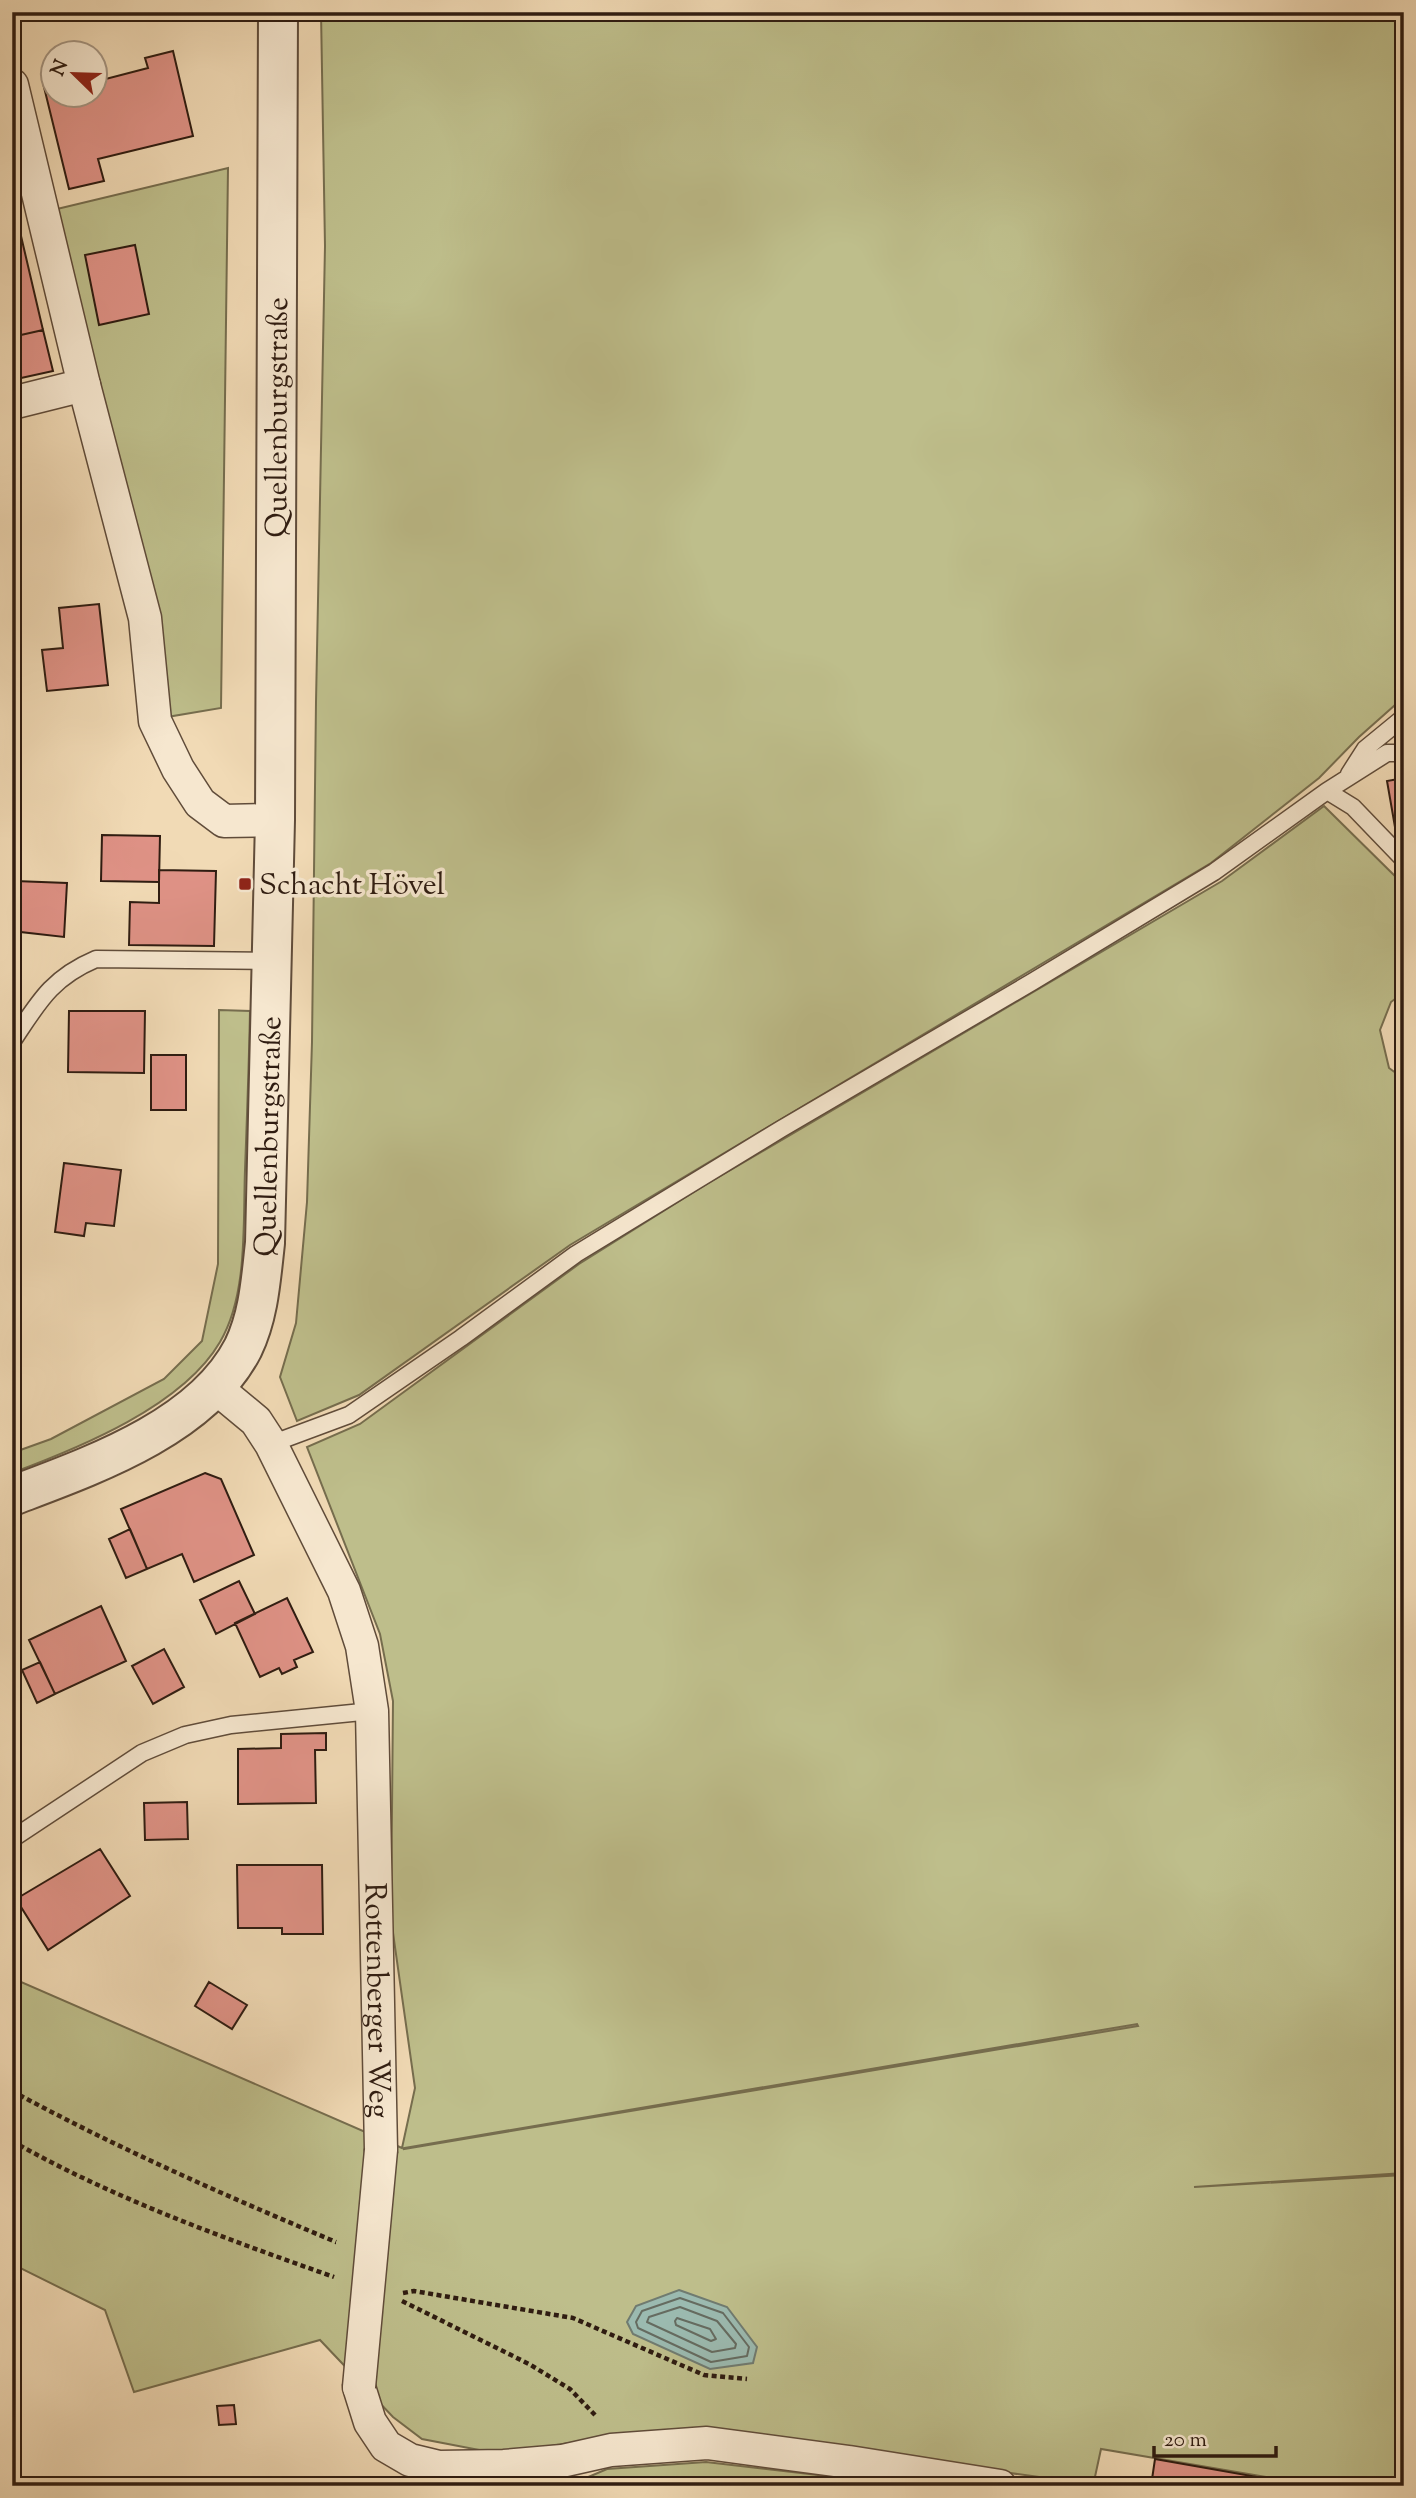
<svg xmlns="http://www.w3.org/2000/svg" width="1416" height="2498" font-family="'Sorts Mill Goudy',serif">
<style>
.green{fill:#bebe8b;stroke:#766d4e;stroke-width:2;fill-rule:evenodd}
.water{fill:#9bbab0;stroke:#707b70;stroke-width:2}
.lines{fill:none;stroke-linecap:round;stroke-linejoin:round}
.shore{stroke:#656b60;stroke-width:2}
.building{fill:#df9286;stroke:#2f1c11;stroke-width:2}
.service-casing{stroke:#604c3a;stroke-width:19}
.minor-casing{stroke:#604c3a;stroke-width:35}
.tertiary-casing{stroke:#604c3a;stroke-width:42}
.path{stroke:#2f1c11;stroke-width:4.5;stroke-dasharray:5 3.5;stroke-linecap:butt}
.service{stroke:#f6e7cf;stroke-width:16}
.minor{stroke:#f6e7cf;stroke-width:32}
.tertiary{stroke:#f6e7cf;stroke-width:38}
.minor-bridge-casing{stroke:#604c3a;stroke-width:35;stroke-linecap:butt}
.minor-bridge{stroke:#f6e7cf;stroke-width:32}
.poi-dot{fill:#8f2418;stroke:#f6e7cf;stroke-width:2.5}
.labels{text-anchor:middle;stroke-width:7;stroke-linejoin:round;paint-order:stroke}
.street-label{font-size:30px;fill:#2f1c11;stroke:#f6e7cf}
.poi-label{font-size:30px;fill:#2f1c11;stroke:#f6e7cf;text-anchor:start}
</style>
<rect width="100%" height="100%" fill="#f1dab5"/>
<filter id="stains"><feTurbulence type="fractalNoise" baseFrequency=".00286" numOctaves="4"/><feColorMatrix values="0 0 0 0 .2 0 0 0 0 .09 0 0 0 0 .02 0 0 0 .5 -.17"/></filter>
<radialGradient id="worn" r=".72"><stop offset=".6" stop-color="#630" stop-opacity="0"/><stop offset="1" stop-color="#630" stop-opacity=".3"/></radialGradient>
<path class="green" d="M321 12H1404V697L1359 737 1319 778 1211 863 570 1245 359 1395 297 1421 280 1377 296 1323 307 1202 312 1042 316 702 325 246Z
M228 168 221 708 167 717 156 612 57 209Z
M1324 806 1404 885V992L1391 1002 1380 1030 1389 1068 1404 1079V2173L1194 2187 1404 2175V2486H1320L1101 2449 1093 2486H1067L1039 2477 718 2433 569 2443 500 2454 422 2439 393 2417 320 2340 134 2392 105 2310 12 2264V1978L402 2148 415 2088 391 1919 393 1701 380 1634 307 1447 360 1424 579 1264 705 1185 1222 881ZM1137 2024 1138 2026 404 2149V2148Z
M219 1010 250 1011C249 1064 247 1117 245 1170 243 1223 248 1295 220 1342 183 1406 79 1448 12 1473V1453L51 1439 164 1379 202 1341 218 1264Z
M706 2462 912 2486H579V2481L607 2469Z"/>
<path class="water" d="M679 2290 727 2307 757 2347 753 2363 710 2369 633 2334 627 2322 636 2306Z"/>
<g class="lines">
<path class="shore" d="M680 2298 723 2313 749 2347 747 2356 711 2362 638 2328 636 2322 642 2311Z
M680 2307 717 2321 736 2344 735 2348 712 2352 647 2322 649 2317Z
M677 2318 710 2329 716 2339 711 2341 676 2325 675 2321Z"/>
</g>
<path class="building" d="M173 51 193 136 98 159 104 181 69 189 43 83 52 81V94H94V82L148 68 145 58Z
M21 236 43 330 12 337V238Z
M135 245 149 314 99 325 85 255Z
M43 330 53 371 12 380V337Z
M99 604 108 685 47 691 42 650 63 648 59 608Z
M1404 778V849L1399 850 1387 781Z
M102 835 160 836 159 882 101 881Z
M159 870 216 871 214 946 129 945 130 902 159 903Z
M15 881 67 883 64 937 12 931 14 906H12V885H15Z
M69 1011H145L144 1073 68 1072Z
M151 1055H186V1110H151Z
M64 1163 121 1170 114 1226 86 1223 84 1236 55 1232Z
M205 1473 221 1479 254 1555 194 1582 182 1554 147 1569 121 1509Z
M130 1529 147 1569 126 1578 109 1539Z
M239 1581 255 1614 216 1634 200 1600Z
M287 1598 313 1652 294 1660 297 1667 282 1674 279 1668 260 1677 235 1623Z
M101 1606 126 1661 55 1694 29 1640Z
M164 1649 184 1687 153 1704 132 1666Z
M40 1662 55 1694 37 1703 22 1670Z
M326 1733V1750H315L316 1803 238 1804V1749L281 1748V1734Z
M187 1802 188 1839 145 1840 144 1803Z
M100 1849 130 1896 48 1950 16 1899Z
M237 1865H322L323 1934H282V1928H238Z
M209 1982 247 2005 232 2029 195 2006Z
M234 2405 236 2424 219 2425 217 2406Z
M1155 2459 1263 2478 1261 2486H1151Z
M1263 2478 1309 2486H1261Z"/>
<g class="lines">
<defs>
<path id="service" d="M1349 774 1365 749 1404 717
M1327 791 1353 807 1404 860
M12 1042C38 1003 51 978 96 959L271 961
M271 1444 349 1415 461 1338 576 1254 781 1129 1032 982 1214 872 1327 791 1387 753H1404
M12 1839 142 1753 185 1735 231 1725 372 1711"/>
<g id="minor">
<path d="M12 85 84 385 12 403"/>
<path d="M84 385 145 618 155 721 178 769 200 803 224 821 275 820"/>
<path id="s1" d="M215 1387 256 1421 271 1444 344 1591 362 1646 372 1711 381 2150"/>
<path d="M359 2387 370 2422 386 2446 410 2460 439 2467 504 2466 562 2461 611 2450 707 2443 849 2462 1000 2486"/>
</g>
<g id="tertiary">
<path id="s2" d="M12 1496C91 1466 202 1428 243 1348 259 1315 261 1278 265 1243L275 820 278 12"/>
</g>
</defs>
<use href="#service" class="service-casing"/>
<use href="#minor" class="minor-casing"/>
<use href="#tertiary" class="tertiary-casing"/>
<path class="path" d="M12 2091C117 2148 226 2196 336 2242
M12 2141C114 2199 224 2238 334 2277
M403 2293 414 2291 573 2318 704 2375 747 2379
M402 2301 529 2364 570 2389 595 2415"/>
<use href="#service" class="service"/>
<use href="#minor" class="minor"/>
<use href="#tertiary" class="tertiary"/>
<defs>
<path id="minor-bridge" d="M359 2387 381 2150"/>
</defs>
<use href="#minor-bridge" class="minor-bridge-casing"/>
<use href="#minor-bridge" class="minor-bridge"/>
</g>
<rect class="poi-dot" x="238" y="877" width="14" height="14" rx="3.5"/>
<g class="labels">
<g class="street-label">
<text dy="10" stroke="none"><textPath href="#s2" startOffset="1214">Quellenburgstraße</textPath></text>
<text dy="10" stroke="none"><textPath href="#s2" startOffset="495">Quellenburgstraße</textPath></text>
<text dy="10" stroke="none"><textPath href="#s1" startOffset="658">Rottenberger Weg</textPath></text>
</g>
<g class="poi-label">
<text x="259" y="894">Schacht Hövel</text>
</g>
</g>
<rect width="1416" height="2498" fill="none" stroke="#f1dab5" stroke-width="42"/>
<rect x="14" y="14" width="1388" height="2470" fill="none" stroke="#2f1c11" stroke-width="3.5"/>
<rect x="21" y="21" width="1374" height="2456" fill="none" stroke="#2f1c11" stroke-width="2"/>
<g transform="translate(74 74) rotate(293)"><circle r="33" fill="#f6e7cf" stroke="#a69683" stroke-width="2"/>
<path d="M0-5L12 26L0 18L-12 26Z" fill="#8f2418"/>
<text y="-10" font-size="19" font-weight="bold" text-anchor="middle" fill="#2f1c11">N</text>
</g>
<path d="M1154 2446v10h122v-10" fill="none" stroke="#2f1c11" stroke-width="3.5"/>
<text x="1164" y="2446" font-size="21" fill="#2f1c11" stroke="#f6e7cf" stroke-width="5" paint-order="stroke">20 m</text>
<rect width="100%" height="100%" filter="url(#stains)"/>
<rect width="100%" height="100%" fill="url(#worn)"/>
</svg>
